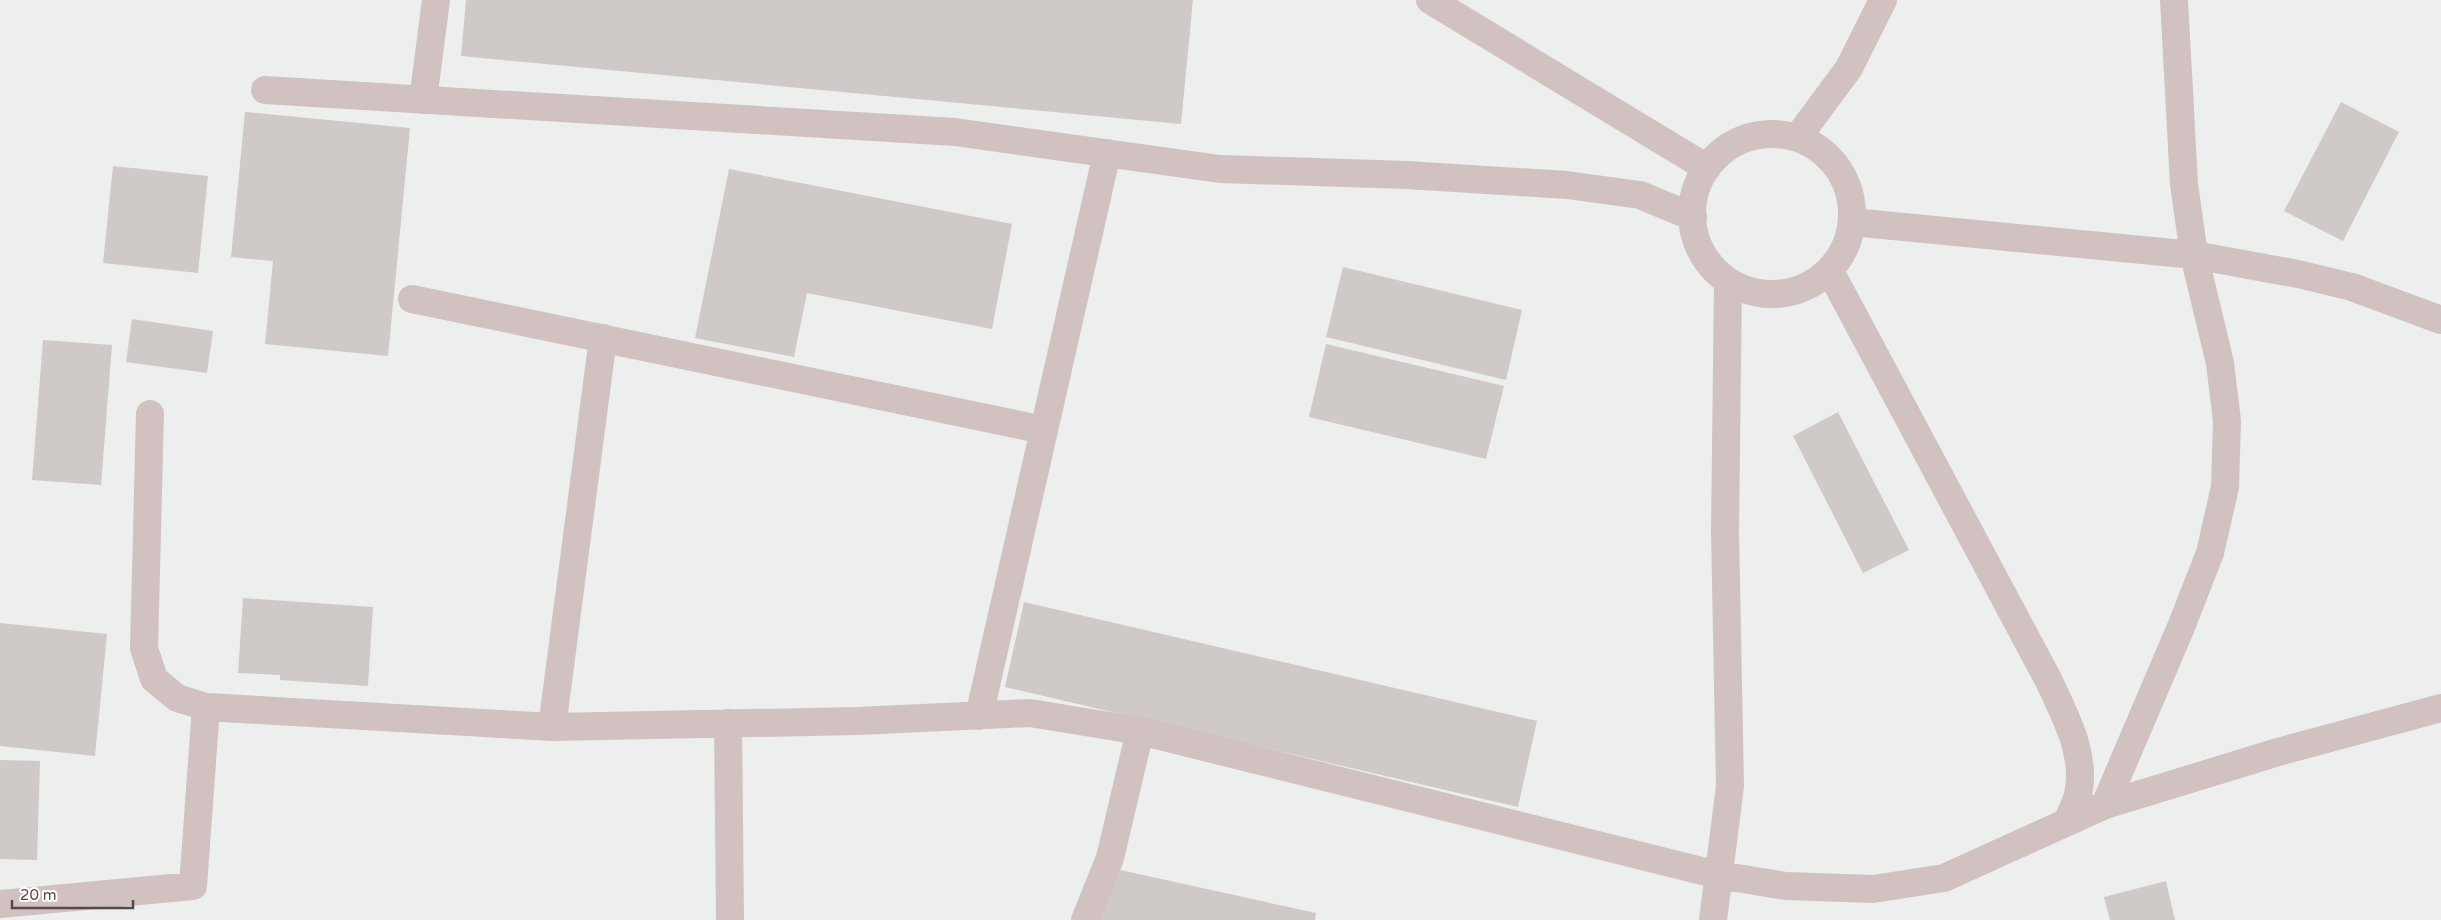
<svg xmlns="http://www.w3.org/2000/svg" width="2441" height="920" font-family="'Varela Round',sans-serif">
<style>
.building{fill:#cfc9c7}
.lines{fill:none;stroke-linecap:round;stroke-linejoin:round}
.minor{stroke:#d1c1c0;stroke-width:28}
</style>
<rect width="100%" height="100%" fill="#ecefee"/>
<path class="building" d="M466 0H1193L1181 124 461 56Z
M2341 102 2399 132 2343 241 2284 211Z
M245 112 410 128 388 356 265 344 273 261 231 257Z
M113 166 208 176 198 273 103 263Z
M729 169 1012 224 992 329 807 293 794 357 695 338Z
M1343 267 1522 310 1506 380 1326 337Z
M132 319 213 331 207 373 126 362Z
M43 340 112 345 101 485 32 480Z
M1326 344 1504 386 1486 459 1309 417Z
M1838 412 1909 550 1863 573 1793 436Z
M243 598 373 607 368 686 280 680V675L238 673Z
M1024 602 1537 721 1518 807 1005 687Z
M0 623 107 634 95 756 0 746Z
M0 760 40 761 37 860 0 859Z
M1111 868 1316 913 1315 920H1100Z
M2166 881 2175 920H2110L2104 897Z"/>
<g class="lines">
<path class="minor" d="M1430 0 1707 168
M265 90 955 132 1220 169 1407 175 1567 185 1640 195 1693 217
M423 100 436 0
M1692 214a80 80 0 1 1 160 0a80 80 0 1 1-160 0Z
M1798 137 1849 68 1883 0
M1852 222 2194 255 2298 274 2352 287 2441 320
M1830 271 2049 681C2064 714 2085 751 2079 789 2078 800 2071 812 2067 822
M412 299 1044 430
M150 414 144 648 154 679 177 698 206 707 552 727 858 721 1030 713 1140 731 1718 875 1786 886 1873 889 1944 878 2105 805 2278 752 2441 708
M979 716 1107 153
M728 723 730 920
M552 727 603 338
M2105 805 2181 627 2210 553 2225 487 2227 421 2220 363 2194 255 2184 184 2174 0
M0 904 193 886 206 707
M1085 920 1110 858 1140 731
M1713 920 1730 786 1725 531 1728 282"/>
</g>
<path d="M12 900v8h121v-8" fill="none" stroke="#584846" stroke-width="2.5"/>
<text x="20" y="900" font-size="15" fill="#584846" stroke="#ffffff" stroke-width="4" paint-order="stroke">20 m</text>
</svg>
